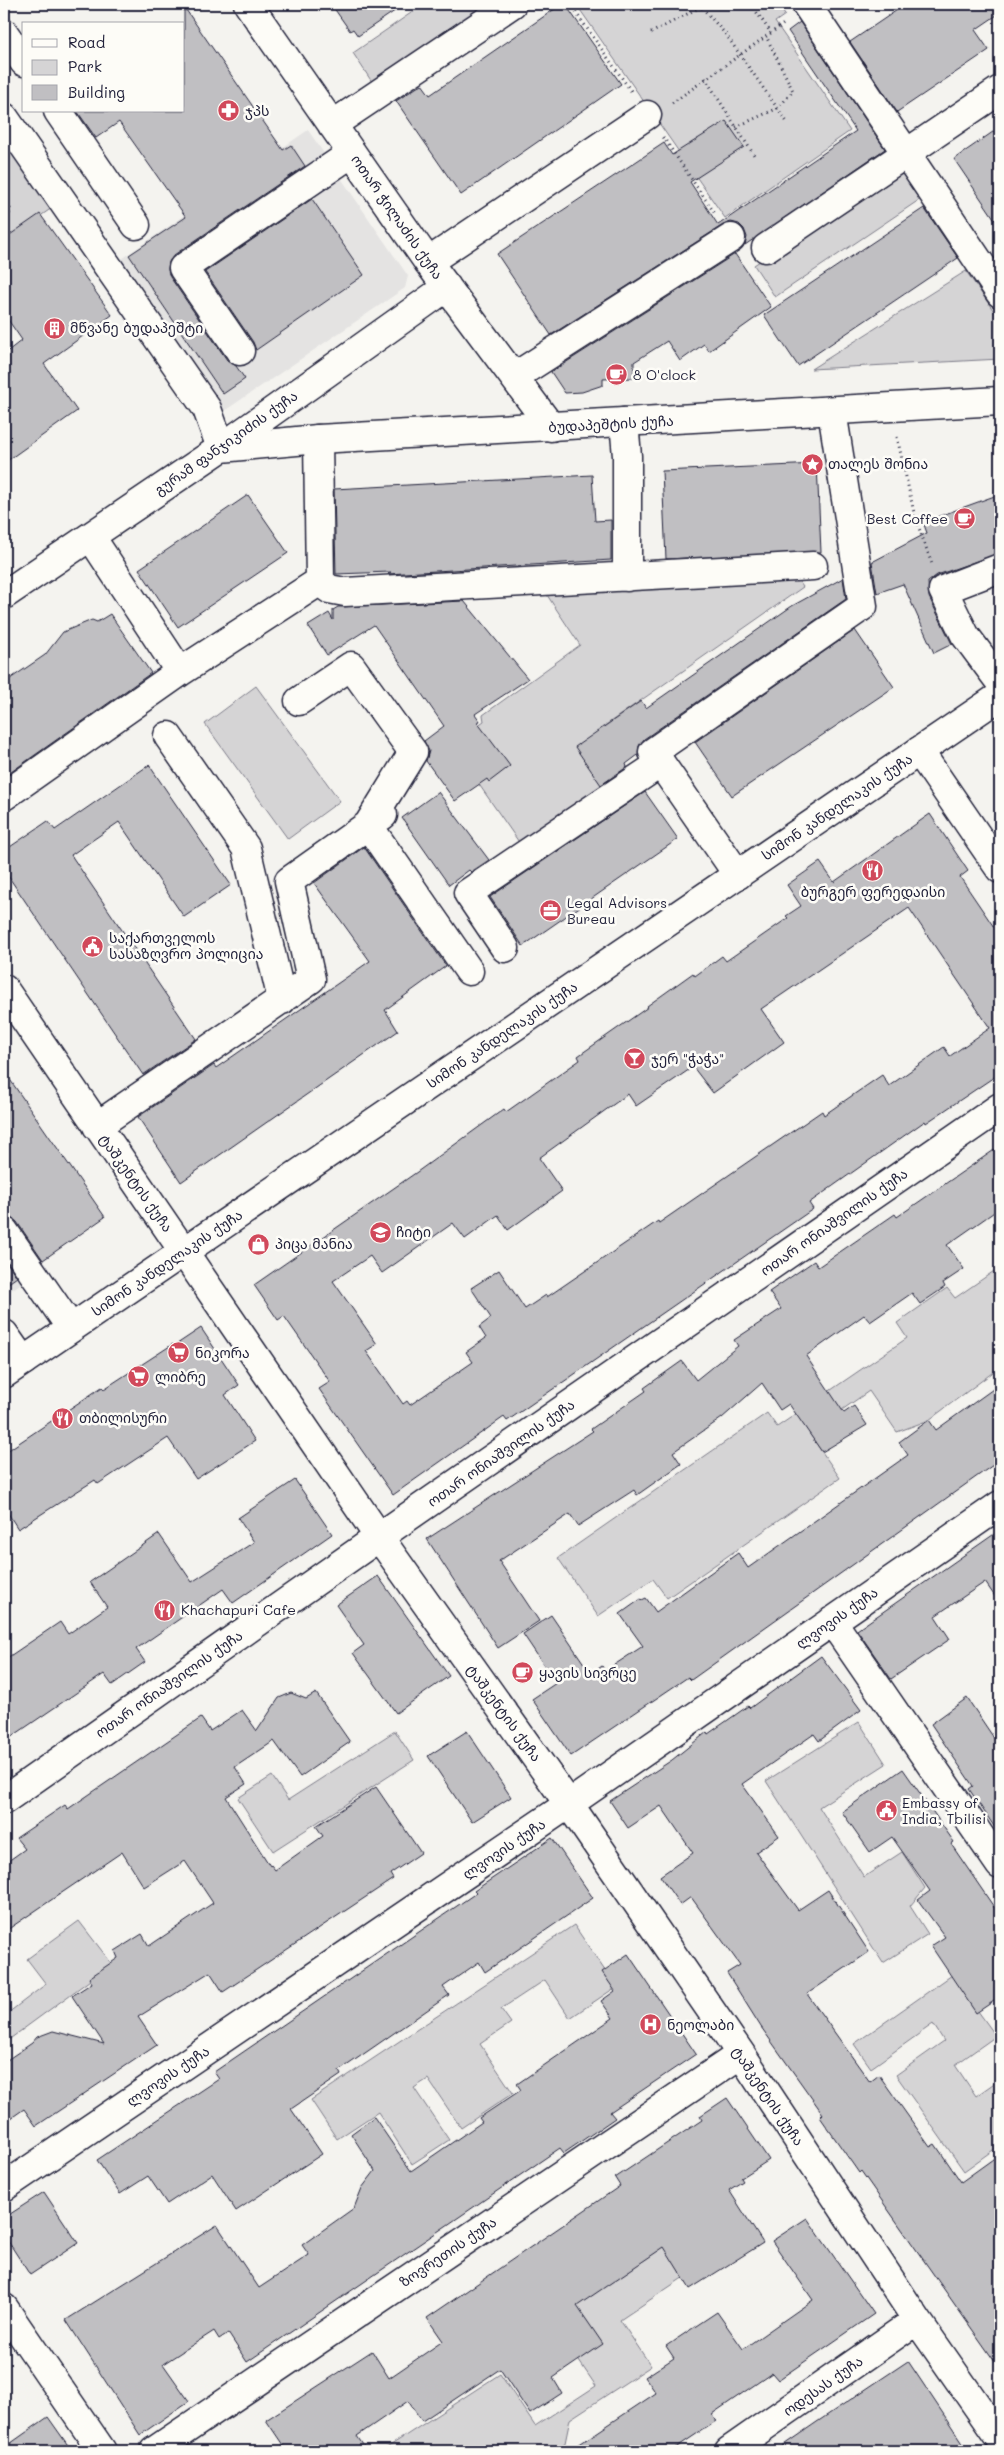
<svg xmlns="http://www.w3.org/2000/svg" width="1004" height="2455" font-family="Mali,'Noto Sans Georgian',sans-serif">
<style>
.built{fill:#e4e3e2}
.green{fill:#d5d4d5;stroke:#7c7b88}
.building{fill:#c0bfc2;stroke:#22223b;fill-rule:evenodd}
.lines{fill:none;stroke-linecap:round;stroke-linejoin:round}
.minor-casing{stroke:#22223b;stroke-width:31}
.major-casing{stroke:#22223b;stroke-width:31}
.path{stroke:#22223b;stroke-width:3;stroke-dasharray:1 4;stroke-linecap:butt}
.minor{stroke:#fdfcf7;stroke-width:28}
.major{stroke:#fdfcf7;stroke-width:28}
.labels{text-anchor:middle;stroke-width:5;stroke-linejoin:round;paint-order:stroke}
.poi-label{font-size:14px;fill:#22223b;stroke:#fdfcf7;text-anchor:start}
.street-label{font-size:14px;fill:#22223b;stroke:#fdfcf7}
</style>
<rect width="100%" height="100%" fill="#f4f3ef"/>
<filter id="ink" filterUnits="userSpaceOnUse"><feTurbulence type="fractalNoise" baseFrequency=".02" numOctaves="2"/><feDisplacementMap in="SourceGraphic" scale="10" xChannelSelector="R" yChannelSelector="G"/><feConvolveMatrix kernelMatrix="1 2 1 2 8 2 1 2 1" color-interpolation-filters="sRGB"/></filter>
<g filter="url(#ink)">
<path class="built" d="M308 130 408 276 405 288 217 416 116 263Z
M4 1241 29 1278 4 1295Z"/>
<path class="green" d="M424 4H492L374 85 353 53Z
M576 4H777L785 15 775 22 850 131 725 218Z
M4 140 52 208 4 241Z
M900 167 922 198 775 297 754 265Z
M966 271 1000 320V359L811 369Z
M795 576 803 587 600 729 629 773 523 848 451 744 484 721 483 715 580 645 547 595Z
M256 686 340 801 288 839 205 724Z
M1000 1267V1367L929 1420 897 1432 869 1391 809 1433 840 1478 667 1598 653 1579 598 1616 558 1558 767 1413 777 1427 907 1338 897 1323 947 1288 955 1298Z
M859 1722 886 1764 819 1807 864 1877 902 1852 925 1888 910 1906 928 1934 883 1963 766 1781Z
M395 1731 414 1760 273 1851 238 1798 272 1776 288 1800Z
M79 1921 112 1964 7 2041 4 2037V2016L46 1984 27 1959Z
M574 1925 616 1987 570 2018 545 1980 501 2009 511 2023 480 2044 513 2093 461 2128 428 2079 414 2088 449 2140 412 2164 378 2112 337 2139 311 2100Z
M952 1975 996 2036 955 2065 976 2096 1000 2079V2145L964 2171 896 2075 944 2041 933 2024 871 2068 854 2044Z
M716 2212 736 2242 620 2320 651 2366 570 2419 565 2443 553 2451H382L500 2374 535 2426 596 2386 562 2336 570 2309Z"/>
<path class="building" d="M331 4H405L358 36 353 29 350 31Z
M562 4H565L621 84 461 195 396 101 422 84 430 95Z
M906 4H1000V13L975 30 989 50 897 112 850 42Z
M184 7 283 150 291 145 305 166 174 255 169 262 168 270 170 277 227 360 236 366 245 379 223 394 129 255 186 217 119 122 96 138 77 111H184Z
M800 22 885 149 745 245 747 237 744 229 739 224 731 222 723 225 551 335 497 254 664 143 672 155 726 121 744 147 690 182 718 225 856 131 788 31Z
M1000 127V227L954 159Z
M312 199 364 275 256 350 253 342 205 272Z
M924 208 958 258 798 366 764 315Z
M40 214 112 315 44 364 77 411 4 463V354L22 340 4 314V239Z
M735 254 771 307 709 351 704 344 680 361 667 341 634 362V378L603 379V385L582 392 565 393 551 372Z
M817 464 821 552 666 559 662 471Z
M592 475 595 521 611 520V560L388 574 391 572 336 574 334 489Z
M1000 494V553L937 575 928 582 929 597 952 644 934 653 903 584 877 593 872 562 927 533 923 522Z
M248 495 288 553 178 627 139 569Z
M843 578 846 599 644 739 639 746 638 755 626 764 627 767 601 785 575 747 641 701 646 708 792 606Z
M464 601 528 679 475 714 480 721 477 722 510 766 489 782 487 779 455 801 426 761 429 751 424 741 444 726 374 625 327 655 308 626 329 613 333 620V610L338 607Z
M110 614 151 673 4 777V683L45 655 63 632 92 620 97 622Z
M855 630 894 687 732 796 695 742Z
M149 765 231 885 184 917 119 822 71 855 196 1039 143 1075 4 870V851L48 821 55 830Z
M438 792 489 860 471 872 469 870 449 885 402 818Z
M645 792 678 839 523 946 490 897Z
M930 814 968 871 960 877 1000 936V1073L926 1123 925 1121 809 1203 813 1209 507 1421 504 1417 393 1495 319 1389 330 1382 284 1316 278 1320 254 1285 417 1172 504 1109 506 1112 580 1060 578 1056 648 1007 647 1006 693 973 695 976 722 956 726 961 788 918 786 916 801 906 787 885 820 862 834 882ZM909 908 990 1028 950 1056 944 1047 889 1086 882 1075 824 1115 822 1111 659 1223 658 1221 547 1297 546 1295 525 1309 499 1270 471 1288 491 1318 479 1327 486 1338 466 1352 473 1362 410 1405 407 1401 403 1404 366 1351 377 1344 333 1281 370 1256 382 1273 453 1223 465 1239 498 1215 508 1230 562 1191 539 1158 628 1094 636 1106 693 1067 713 1093 784 1042 761 1009Z
M364 847 446 966 385 1010 398 1031 181 1182 138 1117 214 1065 216 1068 370 961 314 883Z
M4 1071 105 1217 43 1260 17 1222 11 1217 4 1216Z
M1000 1146V1208L947 1245 964 1269 943 1283 945 1287 920 1304 912 1293 870 1322 864 1315 806 1356 844 1413 854 1406 867 1425 822 1452 789 1404 780 1410 762 1383 722 1418 673 1452 681 1464 637 1495 634 1490 578 1526 570 1514 499 1561 539 1621 498 1648 427 1539 593 1431 591 1429 646 1391 644 1388 682 1361 696 1380 738 1346 734 1340 781 1309 769 1292 814 1261 818 1267 895 1214 897 1217Z
M4 1258 17 1277 4 1286Z
M201 1328 239 1385 225 1395 255 1441 196 1479 168 1438 98 1484 95 1480 18 1529 4 1507V1453L102 1387 104 1389 173 1344 174 1346Z
M1000 1384V1460L691 1680 688 1677 571 1756 532 1699 556 1683 523 1634 551 1615 591 1674 602 1666 605 1671 643 1646 620 1614 641 1599 642 1600 646 1598 656 1612 738 1553 748 1568 908 1455 899 1442 929 1420 936 1430Z
M295 1480 332 1534 233 1603 223 1589 136 1649 145 1662 112 1685 104 1674 4 1742V1660L60 1622 68 1634 107 1607 90 1582 159 1534 192 1582 254 1542 238 1518Z
M1000 1530V1604L985 1582 935 1616 950 1639 891 1679 857 1630Z
M378 1576 449 1676 396 1713 353 1653 364 1645 336 1605Z
M821 1656 861 1710 819 1741 814 1734 742 1784 779 1836 756 1852 798 1910 828 1890 869 1952 807 1994 870 2082 879 2075 930 2147 935 2144 961 2182 1000 2154V2369L861 2171 859 2173 820 2117 823 2114 761 2027 727 1973 740 1965 691 1897 680 1905 660 1876 693 1853 661 1806 628 1828 610 1801 672 1760 707 1732 708 1734 748 1706 750 1708Z
M291 1693 306 1699 316 1693 350 1742 300 1777 274 1741 235 1767 246 1784 226 1797 270 1866 271 1865 275 1870 323 1836 316 1826 376 1787 421 1853 390 1874 393 1879 223 1992 210 1972 138 2017 157 2045 36 2126 24 2109 4 2123V2062L32 2043 37 2037 53 2031 104 2044 72 1996 92 1983 89 1978 118 1958 115 1951 142 1934 149 1946 213 1903 185 1861 144 1887 122 1852 4 1932V1864L25 1849 16 1838 65 1805 68 1809 201 1718 210 1731 242 1710 257 1731 279 1698Z
M967 1698 1000 1747V1835L969 1789 973 1786 931 1724Z
M467 1731 511 1797 472 1822 428 1756Z
M903 1769 954 1842 951 1844 1000 1916V1997L976 2013 931 1946 945 1937 918 1900 930 1891 892 1837 870 1852 842 1812Z
M552 1838 593 1898 485 1972 479 1962 443 1987 449 1995 339 2071 341 2075 291 2109 322 2154 236 2211 212 2174 167 2204 148 2176 120 2194 97 2160 219 2079 214 2072 476 1893 474 1891Z
M628 1954 696 2054 610 2112 615 2118 564 2153 560 2148 247 2362 228 2333 219 2339 214 2331 163 2364 189 2401 140 2435 66 2320 217 2225 259 2288 309 2255 302 2245 354 2208 362 2188 375 2171 351 2134 374 2117 411 2171 482 2122 479 2118 521 2090 517 2084 613 2018 601 2001 615 1991 602 1972Z
M727 2098 769 2160 741 2178 743 2181 729 2190 763 2243 690 2289 664 2247 577 2306 603 2344 553 2378 562 2393 530 2414 500 2369 422 2421 408 2401 357 2436 367 2451H287L266 2420 372 2351 389 2378 443 2341 427 2318 620 2186 615 2178 702 2120 700 2116Z
M44 2192 78 2243 30 2275 4 2235V2218Z
M807 2218 874 2314 778 2380 772 2373 712 2414 716 2421 671 2451H569L656 2393 645 2377 674 2358 666 2346 717 2312 743 2349 813 2300 772 2241Z
M908 2361 968 2451H775L817 2422Z
M48 2417 72 2451H4V2448Z"/>
<g class="lines">
<defs>
<path id="minor" d="M248 4 428 262 551 427
M806 4 1000 293
M4 33 24 62
M58 111 136 225
M4 117 207 409 221 448 447 287
M332 125 512 4
M766 248 1000 90
M428 262 647 115
M240 351 183 268 352 153
M514 377 731 238
M624 422 627 456V577
M318 439 320 581 329 589 345 592 813 566
M1000 568 943 590 965 635 1000 682
M180 672 320 581
M168 736 246 848 282 1000
M919 751 1000 869
M4 796 180 672 91 537
M383 815 368 825 469 971
M738 875 653 752 863 606 832 411
M505 948 468 893 661 763
M4 989 379 1537 578 1817 741 2054 917 2320 1000 2439
M97 1126 311 979 289 881 368 825 413 752 351 666 299 701
M4 1231 71 1328
M4 1334 23 1361
M832 1621 1000 1865
M4 1800 379 1537 1000 1107
M4 2187 569 1804 1000 1505
M4 2308 102 2451
M154 2451 741 2054
M729 2451 917 2320"/>
<path id="major" d="M4 595 221 448 318 439 1000 401
M4 1374 1000 696"/>
</defs>
<use href="#minor" class="minor-casing"/>
<use href="#major" class="major-casing"/>
<path class="path" d="M570 4 631 91
M699 4 727 36 787 122
M751 4 771 33
M651 33 706 4
M705 78 754 155
M672 103 785 23
M736 127 778 108 793 91 766 36
M663 137 716 215
M4 189 11 212 4 217
M897 437 915 517 932 564"/>
<use href="#minor" class="minor"/>
<use href="#major" class="major"/>
</g>
</g>
<defs>
<symbol id="pharmacy-disc" viewBox="-11 -11 22 22"><circle r="9.5" fill="#d1495b" stroke="#fdfcf7"/><path d="M-2-6h4v4h4v4h-4v4h-4v-4h-4v-4h4Z" fill="#fff"/></symbol>
<symbol id="building-disc" viewBox="-11 -11 22 22"><circle r="9.5" fill="#d1495b" stroke="#fdfcf7"/><path d="M-4-6H4V6H1V3H-1V6H-4ZM-2.5-4.3h1.7v1.8h-1.7ZM.8-4.3h1.7v1.8H.8ZM-2.5-1h1.7V.8h-1.7ZM.8-1h1.7V.8H.8Z" fill="#fff"/></symbol>
<symbol id="cafe-disc" viewBox="-11 -11 22 22"><circle r="9.5" fill="#d1495b" stroke="#fdfcf7"/><path d="M-5.5-4.5H6V0H3Q3 3.5 0 3.5H-2.5Q-5.5 3.5-5.5 0ZM3-3.2v2h1.7v-2ZM-6 4.5H4V6H-6Z" fill="#fff"/></symbol>
<symbol id="sight-disc" viewBox="-11 -11 22 22"><circle r="9.5" fill="#d1495b" stroke="#fdfcf7"/><path d="M0-6L1.8-2.2L6-1.7L2.9 1.2L3.7 5.4L0 3.3L-3.7 5.4L-2.9 1.2L-6-1.7L-1.8-2.2Z" fill="#fff"/></symbol>
<symbol id="restaurant-disc" viewBox="-11 -11 22 22"><circle r="9.5" fill="#d1495b" stroke="#fdfcf7"/><path d="M-5-6h1v4h1v-4h1v4h1v-4h1v5L-1.5 .5V6h-2V.5L-5-1ZM5-6V6H3V1.5H1.5Q1.5-4 5-6Z" fill="#fff"/></symbol>
<symbol id="office-disc" viewBox="-11 -11 22 22"><circle r="9.5" fill="#d1495b" stroke="#fdfcf7"/><path d="M-6-3h4V-5.5h4V-3h4V5H-6ZM-1-4.5V-3h2v-1.5ZM-6 0V1H6V0Z" fill="#fff"/></symbol>
<symbol id="civic-disc" viewBox="-11 -11 22 22"><circle r="9.5" fill="#d1495b" stroke="#fdfcf7"/><path d="M-.6-6.5H3V-4.5H.6V-3L4-1V1h2V6H-6V1h2V-1L-.6-3ZM-1.2 2.5V6h2.4V2.5Z" fill="#fff"/></symbol>
<symbol id="bar-disc" viewBox="-11 -11 22 22"><circle r="9.5" fill="#d1495b" stroke="#fdfcf7"/><path d="M-6-5H6L.8 .8V4.5H3.5V6h-7V4.5H-.8V.8Z" fill="#fff"/></symbol>
<symbol id="school-disc" viewBox="-11 -11 22 22"><circle r="9.5" fill="#d1495b" stroke="#fdfcf7"/><path d="M0-5L7-2L0 1L-7-2ZM-4 1L0 2.5L4 1V4Q0 6-4 4Z" fill="#fff"/></symbol>
<symbol id="shop-disc" viewBox="-11 -11 22 22"><circle r="9.5" fill="#d1495b" stroke="#fdfcf7"/><path d="M-5-2.5h2.3a2.7 3.5 0 0 1 5.4 0H5L5.5 6h-11ZM-1.5-2.5h3a1.5 2.3 0 0 0-3 0Z" fill="#fff"/></symbol>
<symbol id="supermarket-disc" viewBox="-11 -11 22 22"><circle r="9.5" fill="#d1495b" stroke="#fdfcf7"/><path d="M-6-5.5h2.5l.6 2H6L4.5 2H-2.5L-4.4-4H-6ZM-1.5 3.2a1.3 1.3 0 1 0 .1 0ZM3 3.2a1.3 1.3 0 1 0 .1 0Z" fill="#fff"/></symbol>
<symbol id="hospital-disc" viewBox="-11 -11 22 22"><circle r="9.5" fill="#d1495b" stroke="#fdfcf7"/><path d="M-5-5h3v3.5h4V-5h3V5h-3V1.5h-4V5h-3Z" fill="#fff"/></symbol>
</defs>
<g fill-rule="evenodd">
<use href="#pharmacy-disc" x="216" y="98" width="25" height="25"/>
<use href="#building-disc" x="42" y="316" width="25" height="25"/>
<use href="#cafe-disc" x="604" y="362" width="25" height="25"/>
<use href="#sight-disc" x="800" y="452" width="25" height="25"/>
<use href="#cafe-disc" x="952" y="506" width="25" height="25"/>
<use href="#restaurant-disc" x="860" y="858" width="25" height="25"/>
<use href="#office-disc" x="538" y="898" width="25" height="25"/>
<use href="#civic-disc" x="80" y="934" width="25" height="25"/>
<use href="#bar-disc" x="622" y="1046" width="25" height="25"/>
<use href="#school-disc" x="368" y="1220" width="25" height="25"/>
<use href="#shop-disc" x="246" y="1232" width="25" height="25"/>
<use href="#supermarket-disc" x="166" y="1340" width="25" height="25"/>
<use href="#supermarket-disc" x="126" y="1364" width="25" height="25"/>
<use href="#restaurant-disc" x="50" y="1406" width="25" height="25"/>
<use href="#restaurant-disc" x="152" y="1598" width="25" height="25"/>
<use href="#cafe-disc" x="510" y="1660" width="25" height="25"/>
<use href="#civic-disc" x="874" y="1798" width="25" height="25"/>
<use href="#hospital-disc" x="638" y="2012" width="25" height="25"/>
</g>
<g class="labels">
<g class="poi-label">
<text x="245" y="116">ჯპს</text>
<text x="70" y="333">მწვანე ბუდაპეშტი</text>
<text x="633" y="380">8 O'clock</text>
<text x="828" y="469">თალეს შონია</text>
<text x="948" y="524" text-anchor="end">Best Coffee</text>
<text x="873" y="897" text-anchor="middle">ბურგერ ფერედაისი</text>
<text x="567" y="908">Legal Advisors<tspan x="567" dy="16">Bureau</tspan></text>
<text x="109" y="943">საქართველოს<tspan x="109" dy="16">სასაზღვრო პოლიცია</tspan></text>
<text x="651" y="1064">ჯერ "ჭაჭა"</text>
<text x="396" y="1237">ჩიტი</text>
<text x="275" y="1249">პიცა მანია</text>
<text x="195" y="1358">ნიკორა</text>
<text x="155" y="1382">ლიბრე</text>
<text x="79" y="1423">თბილისური</text>
<text x="181" y="1615">Khachapuri Cafe</text>
<text x="539" y="1678">ყავის სივრცე</text>
<text x="902" y="1808">Embassy of<tspan x="902" dy="16">India, Tbilisi</tspan></text>
<text x="667" y="2030">ნეოლაბი</text>
</g>
<g class="street-label">
<text transform="translate(397 217) rotate(55)" y="5">ოთარ ჭილაძის ქუჩა</text>
<text transform="translate(611 424) rotate(-3)" y="5">ბუდაპეშტის ქუჩა</text>
<text transform="translate(226 443) rotate(-35)" y="5">გურამ ფანჯიკიძის ქუჩა</text>
<text transform="translate(837 807) rotate(-34)" y="5">სიმონ კანდელაკის ქუჩა</text>
<text transform="translate(502 1035) rotate(-34)" y="5">სიმონ კანდელაკის ქუჩა</text>
<text transform="translate(136 1183) rotate(55)" y="5">ტაშკენტის ქუჩა</text>
<text transform="translate(834 1222) rotate(-35)" y="5">ოთარ ონიაშვილის ქუჩა</text>
<text transform="translate(167 1263) rotate(-34)" y="5">სიმონ კანდელაკის ქუჩა</text>
<text transform="translate(501 1453) rotate(-35)" y="5">ოთარ ონიაშვილის ქუჩა</text>
<text transform="translate(837 1618) rotate(-35)" y="5">ლვოვის ქუჩა</text>
<text transform="translate(169 1684) rotate(-35)" y="5">ოთარ ონიაშვილის ქუჩა</text>
<text transform="translate(504 1713) rotate(54)" y="5">ტაშკენტის ქუჩა</text>
<text transform="translate(504 1849) rotate(-34)" y="5">ლვოვის ქუჩა</text>
<text transform="translate(168 2076) rotate(-34)" y="5">ლვოვის ქუჩა</text>
<text transform="translate(768 2096) rotate(56)" y="5">ტაშკენტის ქუჩა</text>
<text transform="translate(448 2252) rotate(-34)" y="5">ზოვრეთის ქუჩა</text>
<text transform="translate(823 2386) rotate(-35)" y="5">ოდესას ქუჩა</text>
</g>
</g>
<rect width="1004" height="2455" fill="none" stroke="#fdfcf7" stroke-width="20"/>
<rect x="10" y="10" width="984" height="2435" fill="none" stroke="#22223b" stroke-width="2" filter="url(#ink)"/>
<rect x="22" y="22" width="162" height="90" fill="#fdfcf7" stroke="#a5a5ac"/>
<rect x="32" y="39" width="25" height="8" fill="#fdfcf7" stroke="#a5a5ac"/>
<text x="68" y="48" font-size="15" fill="#22223b">Road</text>
<rect x="32" y="60" width="25" height="15" fill="#d5d4d5" stroke="#a5a5ac"/>
<text x="68" y="72" font-size="15" fill="#22223b">Park</text>
<rect x="32" y="85" width="25" height="15" fill="#c0bfc2" stroke="#a5a5ac"/>
<text x="68" y="98" font-size="15" fill="#22223b">Building</text>
</svg>
